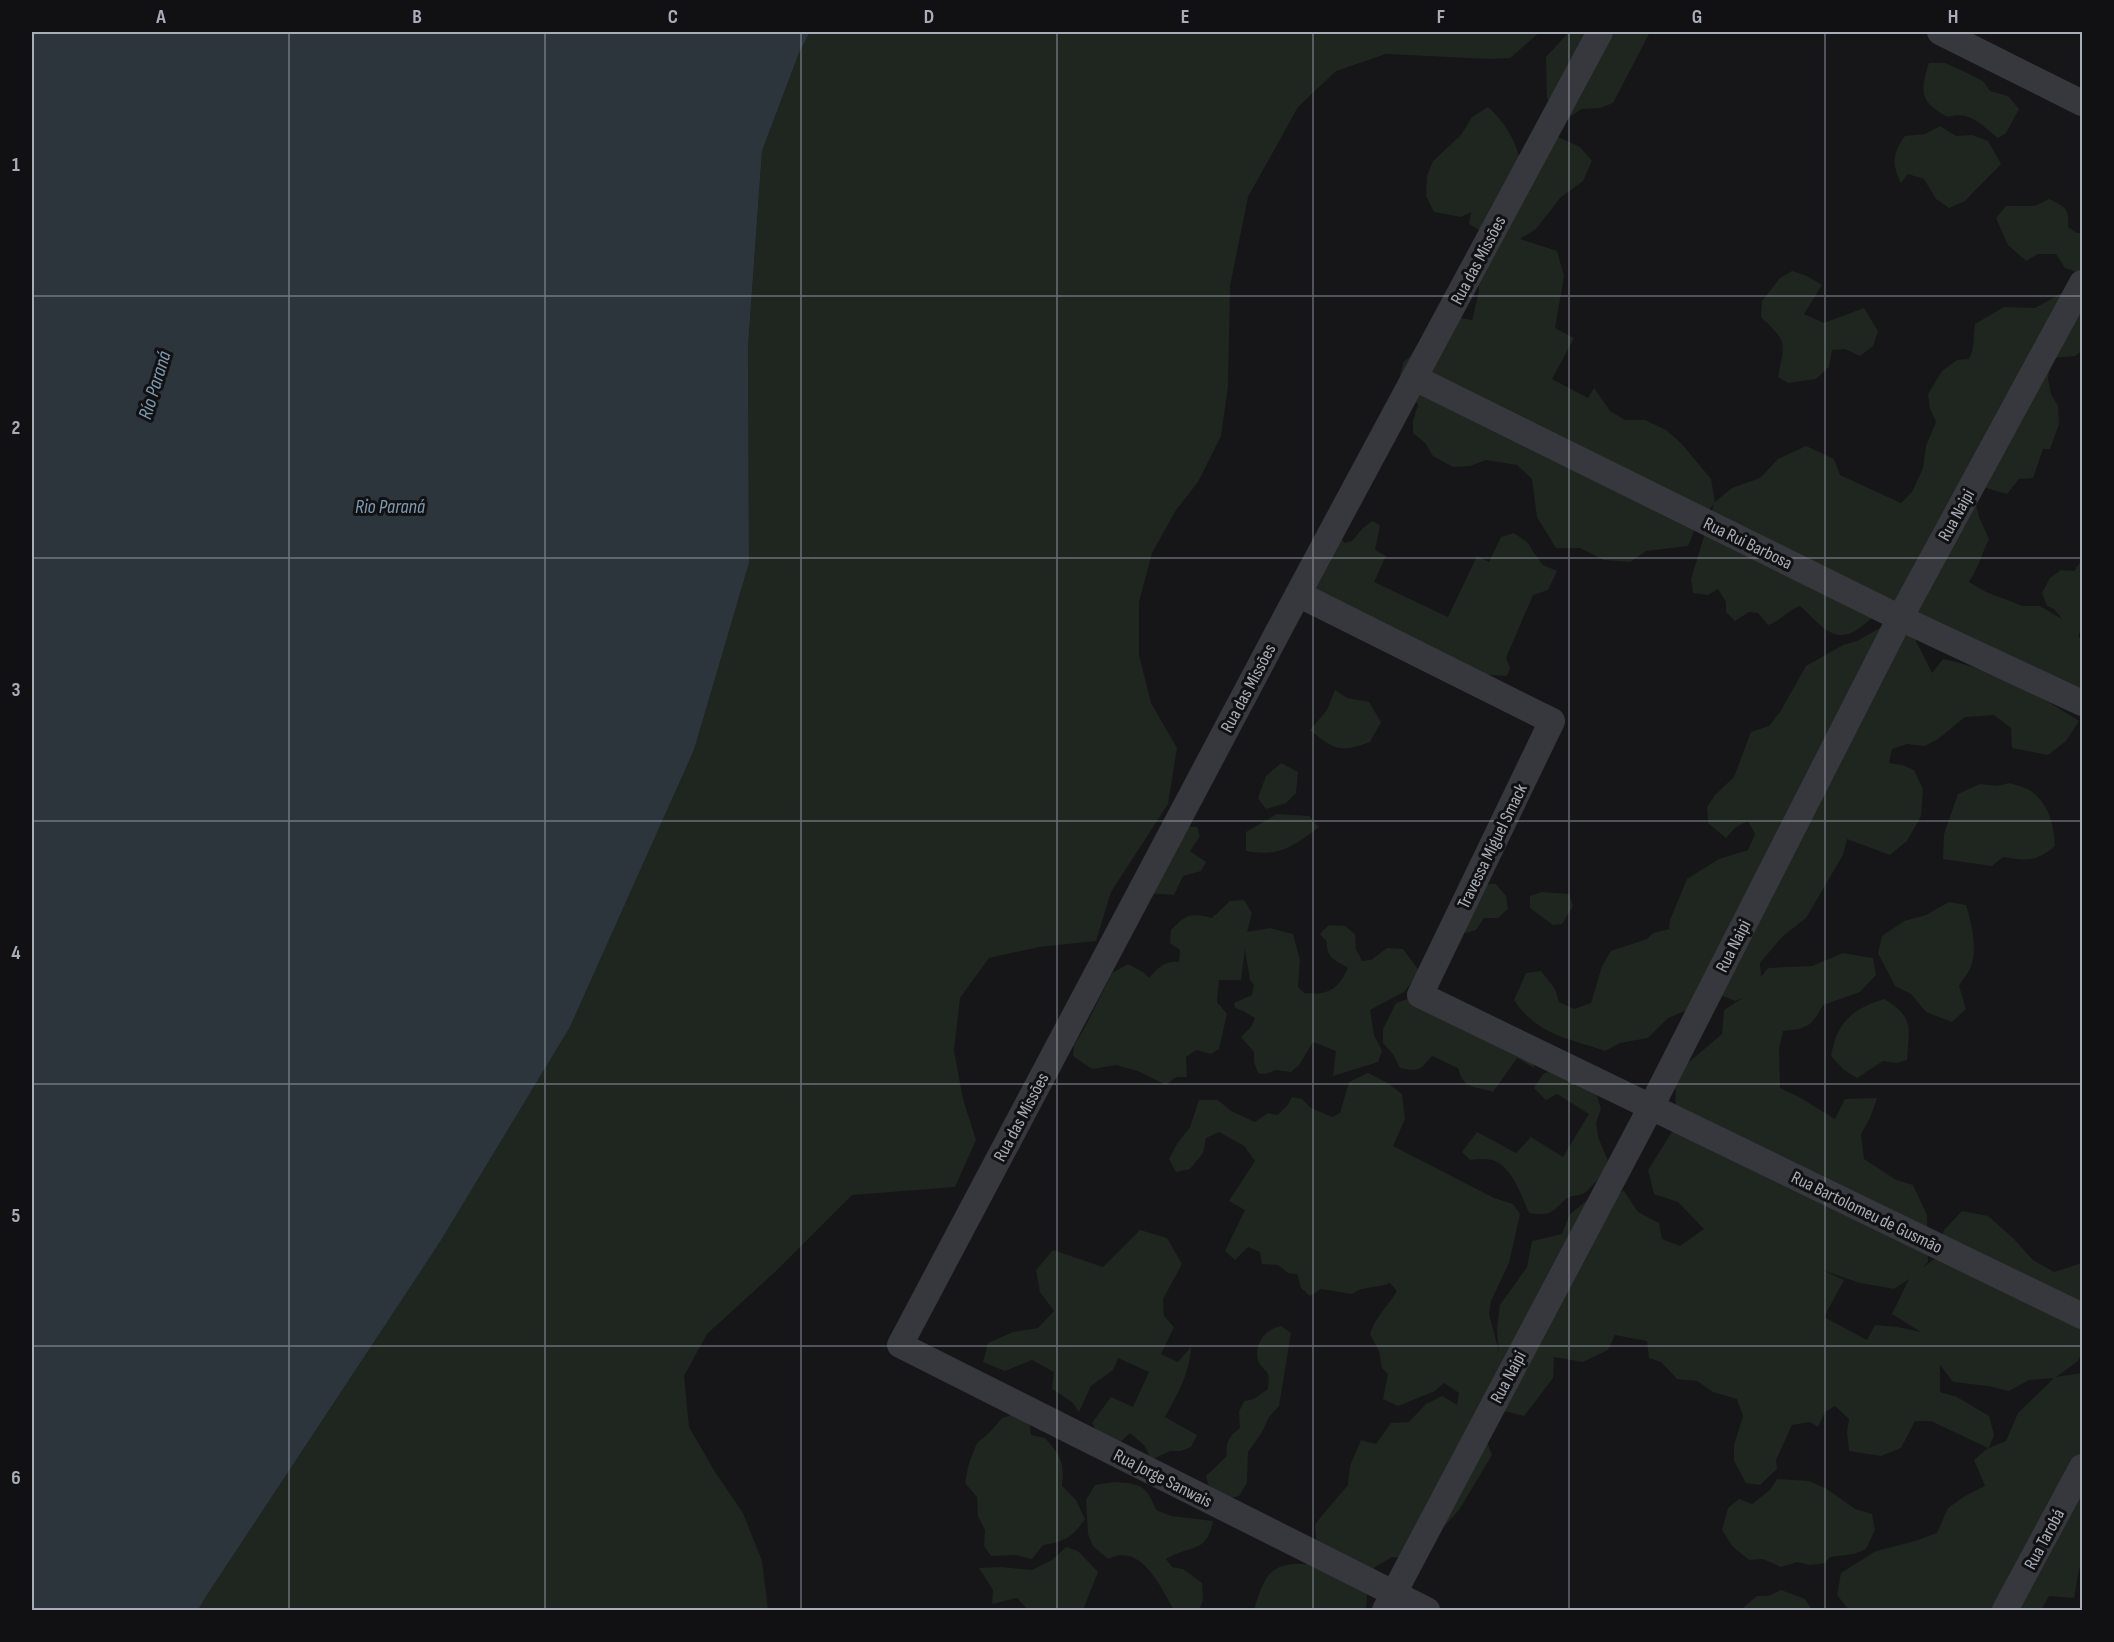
<svg xmlns="http://www.w3.org/2000/svg" width="2114" height="1642" font-family="'Sofia Sans Condensed',sans-serif">
<style>
.green{fill:#1e261f;fill-rule:evenodd}
.water{fill:#2c353c}
.lines{fill:none;stroke-linecap:round;stroke-linejoin:round}
.minor{stroke:#37383d;stroke-width:26}
.grid{fill:none;stroke:#a8adb8;stroke-width:1.5;stroke-opacity:0.55}
.labels{text-anchor:middle;stroke-width:6;stroke-linejoin:round;paint-order:stroke}
.street-label{font-size:18px;fill:#a8adb8;stroke:#111113}
.water-label{font-size:20px;font-style:italic;fill:#7f9bb3;stroke:#111113}
.neatline{fill:none;stroke:#a8adb8;stroke-width:2}
.grid-label{font-size:20px;text-anchor:middle;font-weight:bold;fill:#a8adb8}
</style>
<rect width="100%" height="100%" fill="#161618"/>
<path class="green" d="M810 32H1540L1510 58 1490 59 1386 54 1336 71 1298 107 1248 197 1230 286 1228 386 1221 436 1198 482 1176 510 1152 553 1139 602V655L1151 703 1177 748 1168 804 1111 892 1096 941 1039 947 989 958 960 998 954 1051 963 1099 976 1140 955 1187 852 1195 775 1272 707 1334 684 1376 689 1427 715 1472 743 1513 762 1561 768 1610H198L207 1595 440 1242 570 1027 694 750 749 563 748 347 762 151 799 53Z
M1569 32H1650L1613 103 1600 108 1581 109 1563 122 1547 98 1546 57Z
M1929 63H1945L1965 72 1983 81 1990 91 2008 96 2019 109 2006 133 1998 138C1981 125 1970 110 1948 117 1919 102 1920 91 1929 63Z
M1488 107C1503 121 1514 136 1519 157L1556 136 1580 147 1592 161 1583 181 1560 198 1536 229 1520 239 1557 251 1564 276 1555 328 1574 338 1552 379 1588 398 1594 388 1610 411 1625 420H1645L1666 430 1681 443 1711 479 1715 502 1732 488 1760 478 1778 459 1806 446 1834 459 1840 475 1901 503 1912 492 1923 468 1926 446 1936 422 1930 409 1928 394 1942 371 1957 360 1969 359C1975 349 1973 336 1975 324L2004 307 2035 308 2060 294 2078 289 2082 290V351L2075 356 2052 358 2048 378 2051 394 2058 406 2059 424 2050 449H2043L2033 478 2019 479 2007 494 1986 488 1972 489 1979 517 1989 539C1982 553 1978 569 1969 582L1986 592 2023 606H2040L2062 619 2054 609 2047 606 2042 593 2050 578 2061 570 2074 571 2082 560V627L2078 637 2082 638V698L1876 614C1839 650 1831 635 1800 606 1788 610 1781 621 1768 625L1758 613 1749 612 1735 621 1726 612V602L1718 589 1708 595 1693 593 1691 579 1714 504 1699 520 1688 546 1646 551 1630 562 1604 560 1580 548H1556L1537 517 1532 479 1517 465 1486 460 1470 466 1453 467 1433 456 1425 443 1413 433V421L1418 405 1400 374 1404 361 1409 358 1431 323 1448 316 1472 320 1479 292 1478 262 1491 237 1469 224 1471 212 1461 217 1434 212 1426 196 1427 176 1433 161 1461 135 1472 117Z
M1940 126 1956 136 1972 135 1988 141 2001 164 1965 201 1949 208 1936 199 1924 179 1908 174 1901 183C1891 163 1893 153 1905 136L1925 134Z
M2049 199C2065 207 2070 208 2068 227L2077 233H2082V274L2065 268 2056 254H2038L2026 261 2008 245 1996 218 2006 206H2035Z
M1792 271 1807 276 1822 285 1804 314 1824 323 1864 308 1878 331 1873 346 1860 356 1845 349 1832 350 1829 367 1816 379 1788 383 1778 377C1785 341 1788 343 1761 317L1762 301 1780 278Z
M1372 521 1380 525 1375 550 1386 556 1374 582 1448 617 1477 556 1489 562 1501 537 1514 533 1528 543 1534 553 1543 565 1557 571 1548 590 1533 595 1506 658 1510 668 1507 676 1488 675 1310 609 1298 612 1337 536 1345 543 1352 541 1362 529Z
M1880 628 1914 637 1932 673 1943 659C1992 669 2038 694 2079 721L2066 741 2048 755 2012 748 2011 728 1994 715 1965 717 1938 739 1925 746 1907 744 1892 749 1889 763 1902 765 1914 770 1923 789 1921 816 1907 841 1890 855 1847 839 1843 855 1806 918 1782 937 1760 963 1761 977 1768 968 1812 966 1843 953 1873 958 1876 975 1860 992 1823 1005C1812 1026 1807 1029 1783 1031L1779 1049 1780 1088 1799 1097 1835 1119 1845 1099 1877 1098 1870 1118 1861 1134 1864 1159 1896 1180 1913 1185 1927 1215 1928 1262 1922 1268 1936 1258 1944 1230 1962 1211 1988 1216 2013 1238 2033 1260 2054 1272 2082 1263V1351L2078 1361 2056 1377 2082 1373V1567L2079 1569 2074 1598 2049 1596 2041 1610H1849L1837 1595 1841 1573 1876 1551 1915 1541 1937 1533 1948 1508 1965 1496 1985 1486 1974 1460 1988 1448 1931 1421H1915L1901 1448 1881 1456 1849 1451 1847 1432 1849 1419 1835 1406 1825 1412 1818 1427 1810 1422 1792 1425 1776 1460 1777 1469 1760 1485 1746 1483 1734 1461V1445L1743 1416 1737 1399 1713 1392 1697 1381 1677 1379 1661 1362 1649 1358 1647 1341 1615 1335 1608 1350 1583 1362 1554 1357 1553 1378 1524 1416 1500 1410 1477 1417 1492 1455 1459 1510 1441 1530 1422 1561 1392 1557 1365 1573 1351 1572 1367 1595 1366 1610H1254C1267 1566 1274 1561 1321 1565L1317 1550 1315 1524 1348 1485 1350 1466 1361 1440 1376 1444 1391 1423 1409 1422 1426 1404 1442 1396 1457 1405 1459 1393 1444 1383 1435 1391 1398 1406 1383 1399 1388 1374 1382 1368 1379 1351 1370 1334C1376 1315 1387 1308 1397 1291L1390 1283C1376 1289 1364 1285 1352 1294L1321 1289 1310 1296 1301 1288 1297 1274 1288 1273 1278 1265 1262 1264 1260 1252 1248 1247 1235 1260 1225 1251 1245 1210 1229 1201 1255 1161 1244 1146 1219 1132 1206 1138 1203 1153 1190 1169 1176 1172 1169 1159 1177 1144 1190 1127 1199 1100H1218L1231 1111 1255 1122 1268 1113 1277 1115 1287 1106 1292 1097 1302 1099 1311 1108 1332 1117 1340 1113 1349 1082 1368 1073 1386 1082 1402 1094 1405 1119 1393 1146 1494 1198 1513 1204 1520 1214 1509 1263 1491 1301 1489 1314 1499 1352 1497 1330 1500 1305 1527 1267 1532 1241 1562 1234 1570 1214 1590 1198 1624 1191 1638 1212 1659 1223 1662 1239 1680 1246 1704 1229 1678 1202 1654 1194 1648 1170 1675 1127 1676 1073 1722 1034 1724 1010 1743 998 1735 1001 1716 993 1697 1006 1668 1018 1648 1038 1620 1043 1605 1051C1568 1038 1537 1035 1514 1000L1526 973 1541 971 1555 989 1559 1002 1574 1009 1591 1003 1602 966 1611 951 1647 939 1653 933 1669 929 1670 920 1687 879 1719 859 1748 850 1755 834 1748 821 1736 827 1726 838 1708 823 1707 807 1715 795 1734 777 1751 732 1769 726 1780 712 1806 666 1843 645 1857 641ZM1822 1270 1860 1283 1894 1289 1909 1279 1892 1314 1921 1332 1898 1327 1875 1325 1867 1340 1824 1317 1844 1280ZM1940 1365 1953 1382 1988 1386 2009 1391 2029 1380 2054 1378 2018 1413 2006 1441 1989 1448 1994 1435 1989 1416 1957 1397 1940 1392Z
M1335 690 1347 698 1369 702 1381 722 1370 742C1340 753 1334 750 1310 730L1327 710Z
M1281 763 1298 772 1296 793 1286 803 1266 809 1258 798 1266 776Z
M2009 783C2015 785 2025 787 2031 791 2049 804 2054 825 2055 846 2036 862 2027 861 2003 857L1992 866 1943 859 1944 834 1958 794 1980 784 1998 786Z
M1277 814 1309 816 1319 827C1292 847 1281 857 1246 851V832Z
M1182 826 1197 827 1200 836 1190 851 1206 862 1201 871 1183 876 1174 895 1146 893Z
M1481 884H1496L1506 896 1508 909 1498 918H1484L1476 930 1465 933 1452 917Z
M1542 892 1569 894 1573 906 1562 924 1553 925 1530 908V896Z
M1244 900 1252 913 1247 932 1270 928 1293 934 1300 960 1298 987 1304 993C1328 995 1337 991 1348 968 1335 960 1326 958 1327 942L1320 934 1329 925 1345 926 1355 934 1356 949 1362 961 1371 960 1387 948 1403 949 1420 972 1404 992 1370 1010 1374 1035 1382 1051 1378 1062 1333 1076 1336 1051 1313 1042 1299 1065 1291 1072 1276 1070 1265 1074 1258 1073 1254 1062V1052L1241 1037 1251 1027 1255 1018 1243 1011 1235 1008 1234 1003 1252 995 1254 985 1250 980 1245 949 1241 980H1219L1217 1002 1227 1014 1219 1049 1211 1054 1196 1050 1186 1057 1187 1077H1176L1166 1085 1138 1071 1116 1065 1092 1069 1073 1056 1074 1045 1084 1029 1112 973 1128 964 1143 972 1149 978C1158 968 1165 960 1179 962L1180 950 1170 943 1171 930C1186 914 1191 913 1212 918L1230 901Z
M1949 902 1966 905C1972 924 1978 950 1970 969 1967 975 1962 980 1959 986L1966 1009 1952 1022 1926 1012 1911 994 1895 986 1878 953 1882 936 1904 921 1926 915Z
M1410 998 1534 1057V1068L1517 1058 1493 1092C1474 1085 1464 1091 1458 1068L1432 1056C1420 1070 1419 1072 1400 1068L1393 1054 1383 1043V1029L1396 1003Z
M1884 999C1915 1017 1909 1029 1907 1060L1896 1063 1883 1061 1857 1078 1844 1070 1831 1056C1837 1022 1852 1009 1884 999Z
M1556 1068 1595 1089 1601 1109 1596 1123 1598 1137 1608 1161 1602 1177C1594 1181 1591 1189 1584 1193 1579 1196 1571 1195 1566 1199 1551 1212 1551 1217 1529 1213 1522 1197 1513 1169 1495 1161 1487 1158 1478 1159 1470 1160L1462 1152 1477 1132 1516 1153 1531 1137 1563 1157 1589 1114 1557 1094 1546 1100 1534 1088 1543 1074Z
M1140 1230 1167 1238 1182 1264 1163 1299 1164 1316 1174 1327 1161 1354 1178 1362 1191 1347C1190 1373 1177 1395 1165 1417L1197 1435 1191 1447 1181 1451H1170L1151 1460 1145 1446 1130 1433 1117 1445 1099 1434 1092 1423 1111 1397 1133 1407 1149 1372 1118 1358 1113 1370 1091 1386 1079 1412 1072 1402 1052 1389 1054 1372 1032 1360 1005 1371 983 1362 988 1343 1013 1332 1038 1328 1054 1311 1040 1292 1036 1270 1053 1250 1103 1267Z
M1281 1326 1291 1333 1279 1406 1269 1417 1262 1432 1248 1452 1247 1483 1239 1496 1223 1500 1210 1490 1206 1476 1227 1456C1225 1443 1229 1436 1240 1428L1239 1412 1244 1401 1254 1399 1268 1389C1268 1385 1269 1379 1268 1374 1266 1370 1261 1367 1259 1363 1252 1345 1265 1329 1281 1326Z
M1021 1412 1030 1426 1031 1435 1045 1438C1060 1455 1065 1462 1062 1486L1076 1500 1085 1519C1073 1537 1064 1542 1043 1545L1032 1559 1015 1555 991 1556 984 1546 985 1530 978 1516 977 1497 965 1483 969 1463 977 1443 989 1433 1002 1418Z
M1777 1479 1809 1481 1827 1489 1855 1509 1872 1514 1875 1530 1866 1549 1854 1554 1830 1557 1825 1563 1810 1565 1797 1562 1781 1567 1763 1559 1749 1560 1733 1547 1722 1530 1728 1508 1739 1499 1752 1504 1770 1490Z
M1114 1482C1140 1484 1146 1484 1156 1510L1171 1516 1213 1521C1207 1554 1191 1544 1166 1559L1172 1567 1183 1569 1202 1583 1203 1600 1199 1610H1174C1160 1587 1142 1542 1108 1559L1093 1546 1088 1534 1086 1500 1095 1485Z
M1066 1547 1078 1551 1098 1572 1083 1610H1028L1017 1598 992 1604 993 1590 979 1568 1001 1567 1032 1570 1052 1560Z
M1781 1590 1805 1599 1812 1610H1745L1744 1607 1757 1596H1768Z"/>
<path class="water" d="M32 32H810L799 53 762 151 748 347 749 563 694 750 570 1027 440 1242 207 1595 198 1610H32Z"/>
<g class="lines">
<path class="minor" d="M1940 32 2082 103
M1415 378 1900 618 2082 703
M1298 594 1552 721 1420 995 2082 1316
M1385 1610 1651 1107 1900 618 2082 283
M1427 1610 900 1345 1298 594 1600 32
M2005 1610 2082 1467"/>
</g>
<path class="grid" d="M289 32V1610M545 32V1610M801 32V1610M1057 32V1610M1313 32V1610M1569 32V1610M1825 32V1610M32 296H2082M32 558H2082M32 821H2082M32 1084H2082M32 1346H2082"/>
<g class="labels">
<g class="street-label">
<text transform="translate(1478 260) rotate(-62)" y="6">Rua das Missões</text>
<text transform="translate(1956 515) rotate(-61)" y="6">Rua Naipi</text>
<text transform="translate(1748 543) rotate(26)" y="6">Rua Rui Barbosa</text>
<text transform="translate(1248 688) rotate(-62)" y="6">Rua das Missões</text>
<text transform="translate(1492 846) rotate(-64)" y="6">Travessa Miguel Smack</text>
<text transform="translate(1733 946) rotate(-63)" y="6">Rua Naipi</text>
<text transform="translate(1021 1117) rotate(-62)" y="6">Rua das Missões</text>
<text transform="translate(1867 1212) rotate(26)" y="6">Rua Bartolomeu de Gusmão</text>
<text transform="translate(1508 1377) rotate(-62)" y="6">Rua Naipi</text>
<text transform="translate(1163 1478) rotate(27)" y="6">Rua Jorge Sanwais</text>
<text transform="translate(2044 1539) rotate(-62)" y="6">Rua Tarobá</text>
</g>
<g class="water-label">
<text transform="translate(154 385) rotate(-73)" y="7">Río Paraná</text>
<text x="390" y="513">Rio Paraná</text>
</g>
</g>
<rect width="2114" height="1642" fill="none" stroke="#111113" stroke-width="66"/>
<rect x="33" y="33" width="2048" height="1576" class="neatline"/>
<g class="grid-label">
<text x="161" y="23">A</text>
<text x="417" y="23">B</text>
<text x="673" y="23">C</text>
<text x="929" y="23">D</text>
<text x="1185" y="23">E</text>
<text x="1441" y="23">F</text>
<text x="1697" y="23">G</text>
<text x="1953" y="23">H</text>
<text x="16" y="171">1</text>
<text x="16" y="434">2</text>
<text x="16" y="696">3</text>
<text x="16" y="959">4</text>
<text x="16" y="1222">5</text>
<text x="16" y="1484">6</text>
</g>
</svg>
